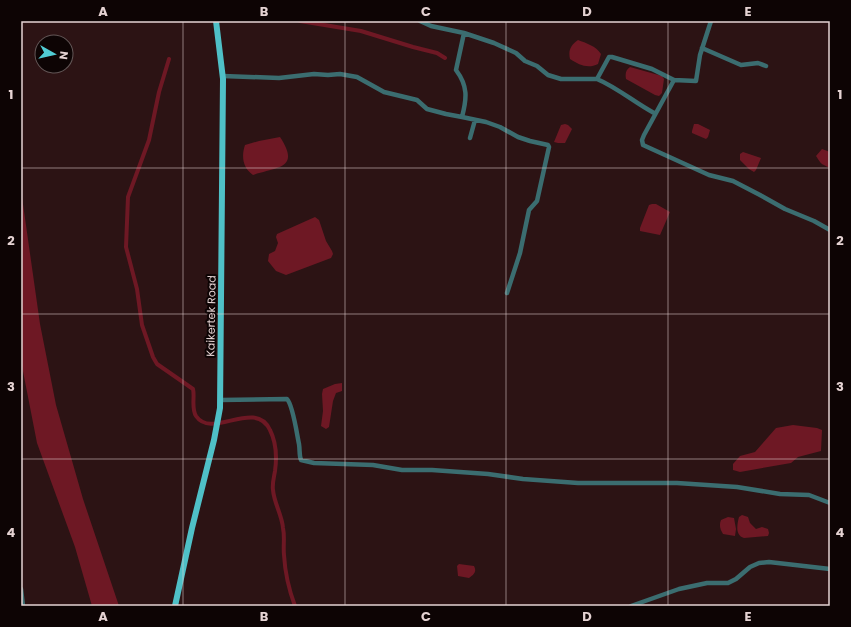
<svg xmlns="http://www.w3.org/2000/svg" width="851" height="627" font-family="Poppins,sans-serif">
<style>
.water{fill:#6e1824}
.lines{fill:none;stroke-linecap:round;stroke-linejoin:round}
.canal{stroke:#6e1824;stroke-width:4}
.minor{stroke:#3b6d70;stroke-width:4.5}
.major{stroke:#4fc0c7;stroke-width:6}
.grid{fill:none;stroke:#e5d3d3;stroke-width:1;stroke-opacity:0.55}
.labels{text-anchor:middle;stroke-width:4;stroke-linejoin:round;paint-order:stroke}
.street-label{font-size:11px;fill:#e5d3d3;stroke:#0d0404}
.neatline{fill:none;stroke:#e5d3d3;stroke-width:1.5}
.grid-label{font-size:13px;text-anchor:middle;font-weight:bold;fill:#e5d3d3}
</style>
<rect width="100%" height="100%" fill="#2c1314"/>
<path class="water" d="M578 40C586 43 596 46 601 54L598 64C588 69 579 65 570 59 568 50 571 45 578 40Z
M630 67 662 76 664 79 662 93 659 96 655 95 626 79C625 73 626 70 630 67Z
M565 124 568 125 572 129 565 143H558L554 142 561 125Z
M694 124H698L710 130 708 137 706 139 692 133V131Z
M280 137C301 169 277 167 253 175 243 168 241 157 245 145L259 141Z
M822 149 830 152V168C820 163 822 165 816 156Z
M743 152 761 158 756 170 754 172 749 169 740 160V154Z
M21 190 40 324 56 405 83 499 119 606H92L75 547 37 443 21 361Z
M652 204H656L670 212 660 235 640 231V228L649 205Z
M315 217 319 220 326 241 332 251 333 254 331 258 286 275 276 271 268 261 269 254 275 251 278 243 276 237 277 234Z
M342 383V391L336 393 333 401 329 427 326 429 321 426 323 411 322 394 323 389 335 384Z
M793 425 817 428 822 430 821 451 798 457 791 463 740 472 733 470V464L740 456 755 452 776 428Z
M742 515 748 517 750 523 756 529 762 527 768 529 769 533 768 536 744 538C735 535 737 525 739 517Z
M728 517 734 518 736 529 735 536 723 534C720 529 719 525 721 520Z
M459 564 474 566C477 572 474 574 469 578L458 576 457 566Z"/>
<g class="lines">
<path class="canal" d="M300 21 361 31 413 47 437 53 445 58
M169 59 159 92 149 140 128 197 126 247 137 289 142 325 153 357 157 364 193 389C195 397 191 408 196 416 212 440 255 398 270 430 277 444 277 457 275 471 274 477 272 484 273 490 274 503 282 515 283 528 285 537 283 546 284 555 285 572 289 590 295 606"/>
<path class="minor" d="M420 21 431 26 464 33
M702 48 741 65 758 63 766 66
M223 76 279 78 314 74 328 75 340 74 357 77 384 92 417 100 427 109 446 114 462 117C467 98 468 86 456 70L464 33 494 43 516 53 525 61 537 66 548 75 561 79H597L609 57H612L652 69 674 80 644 135 642 140 643 145 709 175 733 181 760 195 785 209 814 221 830 230
M597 79C618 88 635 103 654 113
M674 80 696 81 700 55 711 21
M462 117 486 122 500 127 518 137 530 141 548 145 549 147 537 201 529 210 520 253 507 293
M470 138 475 120
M220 400 287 399C293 405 297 435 299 444 300 450 299 455 301 460L314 463 373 465 402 470H432L488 474 523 479 578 483H677L737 487 780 494 809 495 830 503
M21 589 23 606
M631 606 679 589 707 583H728L736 579 750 567 759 563 769 562 830 569"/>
<path class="major" d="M175 606 192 528 214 440 220 408 223 79 216 21"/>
</g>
<path class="grid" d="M183 21V606M345 21V606M506 21V606M668 21V606M21 168H830M21 314H830M21 459H830"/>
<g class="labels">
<g class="street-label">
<text transform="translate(211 316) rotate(-89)" y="4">Kaikertek Road</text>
</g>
</g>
<rect width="851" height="627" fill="none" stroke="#0d0404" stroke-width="44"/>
<g transform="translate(54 54) rotate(98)"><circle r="19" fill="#0d0404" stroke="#635757"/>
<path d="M0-3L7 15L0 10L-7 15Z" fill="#51ccd4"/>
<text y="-6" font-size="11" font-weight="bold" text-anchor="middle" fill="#e5d3d3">N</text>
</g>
<rect x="22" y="22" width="807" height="583" class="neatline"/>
<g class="grid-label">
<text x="103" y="16">A</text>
<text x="264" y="16">B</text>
<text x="426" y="16">C</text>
<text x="587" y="16">D</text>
<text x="748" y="16">E</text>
<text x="11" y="99">1</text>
<text x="840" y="99">1</text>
<text x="11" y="245">2</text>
<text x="840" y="245">2</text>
<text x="11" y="391">3</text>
<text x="840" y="391">3</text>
<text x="11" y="537">4</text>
<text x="840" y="537">4</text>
<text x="103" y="621">A</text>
<text x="264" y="621">B</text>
<text x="426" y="621">C</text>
<text x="587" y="621">D</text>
<text x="748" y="621">E</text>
</g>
</svg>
